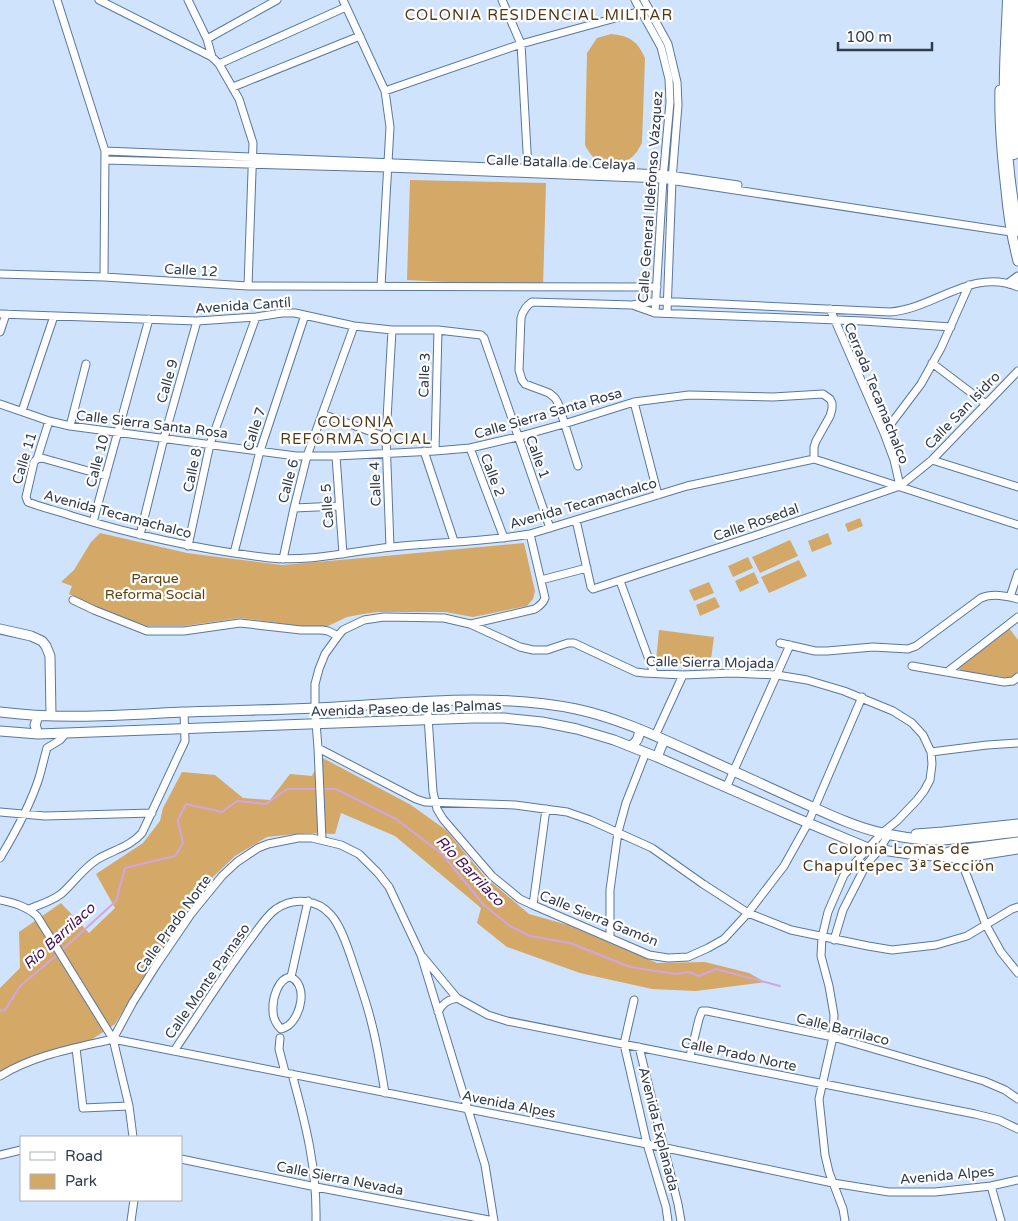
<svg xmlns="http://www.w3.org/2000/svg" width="1018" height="1221" font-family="'Varela Round',sans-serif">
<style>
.green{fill:#d4a867}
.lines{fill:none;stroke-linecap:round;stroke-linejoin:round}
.stream{stroke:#d1a5e3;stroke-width:2}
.minor-casing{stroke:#5a779f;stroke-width:9}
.major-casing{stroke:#5a779f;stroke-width:11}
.highway-casing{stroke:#5a779f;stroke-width:12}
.minor{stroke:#fff;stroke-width:7}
.major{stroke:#fff;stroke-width:9}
.highway{stroke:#fff;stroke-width:10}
.labels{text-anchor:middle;stroke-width:4.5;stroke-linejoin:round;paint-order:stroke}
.street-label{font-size:14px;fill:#2f3c4d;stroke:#fff}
.park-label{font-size:14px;fill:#5f400a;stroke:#fff}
.neighbourhood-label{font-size:15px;letter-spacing:1px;fill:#503915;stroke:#fff}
.water-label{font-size:15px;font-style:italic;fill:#470f5a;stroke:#fff}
</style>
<rect width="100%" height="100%" fill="#cfe3fd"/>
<path class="green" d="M611 34C629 36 637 40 645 58L642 143C639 148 637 153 632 157 623 165 605 165 594 158 590 154 587 149 585 145L587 53 597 38Z
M410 180 546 183 543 287 407 280Z
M860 518 863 526 848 532 845 524Z
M100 533 187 553 282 565 374 557 524 543 535 591 533 599 527 606 473 617 445 612H378L363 614 347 617 328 626H301L240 618 184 626H147L95 607 69 594 72 586 61 582 74 570 91 542Z
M828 533 832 544 812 552 808 541Z
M790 540 798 556 760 573 752 557Z
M748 557 753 568 733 577 728 566Z
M799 560 807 576 769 593 761 577Z
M754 572 759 583 740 592 735 581Z
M709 582 714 593 694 601 689 590Z
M715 597 720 607 700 616 696 605Z
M1009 628 1018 640V672L1010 678 962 671 958 668Z
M659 630 714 637 710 667 656 661Z
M321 757 411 805 446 830 485 877 529 914 568 925 657 963 705 962 749 973 765 982 696 991 652 989 580 973 507 947 477 923 481 908 395 836 341 813 335 834 305 833 267 837 235 856 213 877 187 907 115 1024 91 1040 0 1073V988L20 968 19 932 61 903 89 933 115 908 96 874 143 843 160 821 163 808 182 772 215 775 243 798 270 800 290 774 312 776Z"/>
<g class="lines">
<path class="stream" d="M323 789H336L396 819 442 854 484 905 510 926 530 936 570 943 630 967 676 974 689 972 699 976 716 969 780 986
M61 951 116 901 125 868 175 856 183 843 178 820 186 804 222 812 237 801 266 804 287 789H318
M0 1011 5 1010 20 986 58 954"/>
<defs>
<path id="minor" d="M57 0 105 151 104 277
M99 0 212 57 219 64 239 99 253 143 248 286
M188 0 207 39 212 57
M343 0 385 91 390 127 381 286
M502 0 521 44 528 169
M635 0 661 47 669 79 670 102 663 179 655 313
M644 0 668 44 677 82 678 105 672 180 667 313
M207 39 277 0
M219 64 346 7
M233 87 360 36
M385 91 521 44 641 11
M105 151 663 174 738 185
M105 160 388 168 663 179 1011 232
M0 274 104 277 248 286 657 287
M635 306 655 313 863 321 951 327
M830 309 884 433 894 460 900 486
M0 314 197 321 256 317 282 313H295L354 326 392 330H438L481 335 484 338 550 528
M0 332 6 314
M932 363 986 404
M634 402 658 495
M0 404 49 421 70 426 296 456H336L435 451 470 448 517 437 564 424 634 402 689 395 773 397 823 394 830 399 832 403V409L830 416 816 441 814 447V459
M22 411 54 316
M322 414 386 437
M49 421 37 459 34 462 26 497 28 502C43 508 58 511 72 516 137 536 203 550 270 558 311 562 352 551 392 547 438 542 485 542 530 534L687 486 814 459 1018 525
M70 426 86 364
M884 433 921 384 941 348 969 285
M470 448 504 538
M424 451 454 541
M435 451 438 330
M336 456 343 554
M37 459 42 458 106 476
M932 460 1018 487
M578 466 558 403 555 398 549 393 525 384 522 380 519 370 521 318C523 310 526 306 532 302L632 305 656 301 890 312C934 309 973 267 1018 287
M294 508 339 506
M576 520 591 587 593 589 760 534 900 486 932 460 1018 371
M93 522 149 319
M140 535 164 438 197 321
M188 546 210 444 256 317
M390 547 386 437 392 330
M234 553 260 451 305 315
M283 559 294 508 307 456 354 326
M541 580 587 568
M620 581 654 673
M1010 597 1018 573
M73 600 94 610 147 631H184L240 623 301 630H322L328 631 338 636
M471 624 535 609C539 606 543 604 545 598L530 534
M780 643 815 651H827L873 647 908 649 916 646 981 598C993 593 1006 596 1018 599
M912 666 1004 682 1013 681 1018 677
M947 672 1018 617
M427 701 433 792 437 809 443 819 492 876 520 899 533 905 649 955 668 958 688 957 708 948 724 939 748 913 784 866 808 823 862 697
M655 736 683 675
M318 748 416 799 425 802 515 805 567 812 590 820 652 848 703 884 748 913 791 930 868 946 892 950 936 945 967 936 1012 909 1018 907
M931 752 987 745 1018 743
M726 788 790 645
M0 812 45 816 152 813
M322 840 318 748 315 709V684L319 669 325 654 338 636 343 630 364 620 384 617 444 618 470 624 520 647 533 650H547L568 643H574L636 672 644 673 683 675 732 673 777 675 807 680 844 691 893 711 912 723 923 735 931 752 932 764 930 780 924 791 917 800 897 821 882 833 844 875 828 912 822 937 821 956 829 986 834 1015 833 1037 819 1099 825 1155 829 1172 843 1209 845 1221
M0 858C15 833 30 806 39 778 42 768 44 758 47 748L60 740 66 733
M960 858 986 925 1001 952 1018 973
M0 900C14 903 26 906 37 916L113 1039 129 1106 133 1137
M533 905 546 809
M29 909C39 905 52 901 61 894 74 883 83 868 98 859 113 850 130 847 142 833L185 741 184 712
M610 938V890L618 832 626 803 646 752
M834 940 843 910 866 865 879 850 889 834
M423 957 457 998 488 1015 507 1021 975 1114 999 1120 1018 1129
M291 977C308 986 301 1015 289 1025 288 1026 282 1029 281 1029 276 1024 273 1018 273 1011 272 999 278 978 291 977Z
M291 977 308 901
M634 1000 624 1044 647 1144 666 1207 668 1221
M438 1012C442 1004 447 1000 457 998
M280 1038 279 1049 285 1072
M113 1039 133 1002 157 964 191 914 222 876 237 862 258 848 268 844 298 838H312L341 845 359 854 378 873 389 887 421 955 485 1165 494 1221
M639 1047 678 1204 681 1221
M76 1048 83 1108 129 1106
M174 1051C199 1014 222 977 249 941 257 931 265 917 276 909 294 897 317 899 331 915 341 926 347 946 352 960 359 982 367 1003 372 1025 378 1048 381 1070 385 1093
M690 1056 699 1019 702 1011H707L833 1037 984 1081 1005 1090 1018 1099
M292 1074C306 1125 317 1168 316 1221
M0 1076C34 1055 75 1048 113 1039L647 1144 833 1183 889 1192H935L991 1186 1018 1180
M0 1155 21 1150
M181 1159 316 1187 494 1221
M991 1186 1001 1221
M131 1221 134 1200"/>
<path id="major" d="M1000 90C999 124 1002 156 1006 190 1008 214 1012 238 1018 261
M1010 283 1018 277
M0 629 31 636 42 641 46 646 50 656 51 716
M0 712C61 720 122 715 183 712 239 710 295 710 351 706 426 701 502 694 576 709 618 718 656 736 694 753 729 769 764 785 799 801 826 813 854 827 882 833 901 837 921 841 940 840 966 839 992 835 1018 832
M38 716 35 725 38 734
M0 731 38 734 66 733 473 718H504L542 722 577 729 614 740 657 757 794 817 868 848 910 854 960 858 1018 849
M631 746C637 742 640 736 639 729
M657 757 664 740
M916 834 943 832 1018 824
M942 854 956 850 1018 842"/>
<path id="highway" d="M1008 0C1007 32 1004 64 1005 97 1005 141 1009 188 1018 231
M1014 154 1013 122 1016 0"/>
</defs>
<use href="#minor" class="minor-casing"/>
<use href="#major" class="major-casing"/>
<use href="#highway" class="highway-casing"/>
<use href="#minor" class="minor"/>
<use href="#major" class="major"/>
<use href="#highway" class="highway"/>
</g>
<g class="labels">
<g class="street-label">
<text transform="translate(561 162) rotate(2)" y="5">Calle Batalla de Celaya</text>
<text transform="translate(650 197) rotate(-86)" y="5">Calle General Ildefonso Vázquez</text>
<text transform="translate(191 270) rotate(3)" y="5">Calle 12</text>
<text transform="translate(243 305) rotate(-4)" y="5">Avenida Cantíl</text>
<text transform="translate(424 375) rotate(-88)" y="5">Calle 3</text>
<text transform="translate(167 381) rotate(-74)" y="5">Calle 9</text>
<text transform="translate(877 393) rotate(68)" y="5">Cerrada Tecamachalco</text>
<text transform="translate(962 410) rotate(-46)" y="5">Calle San Isidro</text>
<text transform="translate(548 413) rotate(-16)" y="5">Calle Sierra Santa Rosa</text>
<text transform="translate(152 424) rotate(7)" y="5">Calle Sierra Santa Rosa</text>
<text transform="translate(254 429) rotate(-72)" y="5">Calle 7</text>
<text transform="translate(538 457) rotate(70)" y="5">Calle 1</text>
<text transform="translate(24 458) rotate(-73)" y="5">Calle 11</text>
<text transform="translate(97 461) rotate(-75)" y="5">Calle 10</text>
<text transform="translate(192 470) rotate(-78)" y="5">Calle 8</text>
<text transform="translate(493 475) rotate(69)" y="5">Calle 2</text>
<text transform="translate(288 481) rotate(-75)" y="5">Calle 6</text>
<text transform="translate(375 484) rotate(-92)" y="5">Calle 4</text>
<text transform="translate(583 503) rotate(-16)" y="5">Avenida Tecamachalco</text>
<text transform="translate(327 506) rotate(-94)" y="5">Calle 5</text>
<text transform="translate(118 514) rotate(15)" y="5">Avenida Tecamachalco</text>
<text transform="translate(756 522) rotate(-19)" y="5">Calle Rosedal</text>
<text transform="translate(710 662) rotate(1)" y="5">Calle Sierra Mojada</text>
<text transform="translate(406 708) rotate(-2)" y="5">Avenida Paseo de las Palmas</text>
<text transform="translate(599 918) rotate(22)" y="5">Calle Sierra Gamón</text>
<text transform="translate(173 924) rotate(-54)" y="5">Calle Prado Norte</text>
<text transform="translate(207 981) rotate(-55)" y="5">Calle Monte Parnaso</text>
<text transform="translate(843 1029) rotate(14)" y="5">Calle Barrilaco</text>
<text transform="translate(739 1054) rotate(12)" y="5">Calle Prado Norte</text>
<text transform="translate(509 1104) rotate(11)" y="5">Avenida Alpes</text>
<text transform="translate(659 1129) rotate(76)" y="5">Avenida Explanada</text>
<text transform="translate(947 1175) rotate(-5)" y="5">Avenida Alpes</text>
<text transform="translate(340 1178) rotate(11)" y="5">Calle Sierra Nevada</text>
</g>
<g class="park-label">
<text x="155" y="583">Parque<tspan x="155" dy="16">Reforma Social</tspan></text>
</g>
<g class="neighbourhood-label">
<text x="539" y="20">COLONIA RESIDENCIAL MILITAR</text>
<text x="356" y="427">COLONIA<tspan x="356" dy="17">REFORMA SOCIAL</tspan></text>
<text x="899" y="854">Colonia Lomas de<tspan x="899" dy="17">Chapultepec 3ª Sección</tspan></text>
</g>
<g class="water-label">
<text transform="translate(470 871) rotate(46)" y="5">Río Barrilaco</text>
<text transform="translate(59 936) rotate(-42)" y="5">Río Barrilaco</text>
</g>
</g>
<rect x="20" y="1136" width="162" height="65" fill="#ffffff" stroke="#acb1b8"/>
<rect x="30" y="1152" width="25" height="8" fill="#ffffff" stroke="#acb1b8"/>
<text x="65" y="1161" font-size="15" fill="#2f3c4d">Road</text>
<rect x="30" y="1174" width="25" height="15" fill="#d4a867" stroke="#acb1b8"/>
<text x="65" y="1186" font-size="15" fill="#2f3c4d">Park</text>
<path d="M838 42v8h94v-8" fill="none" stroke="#2f3c4d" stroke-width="2.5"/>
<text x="846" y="42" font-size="15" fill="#2f3c4d" stroke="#ffffff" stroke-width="4" paint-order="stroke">100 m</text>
</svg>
